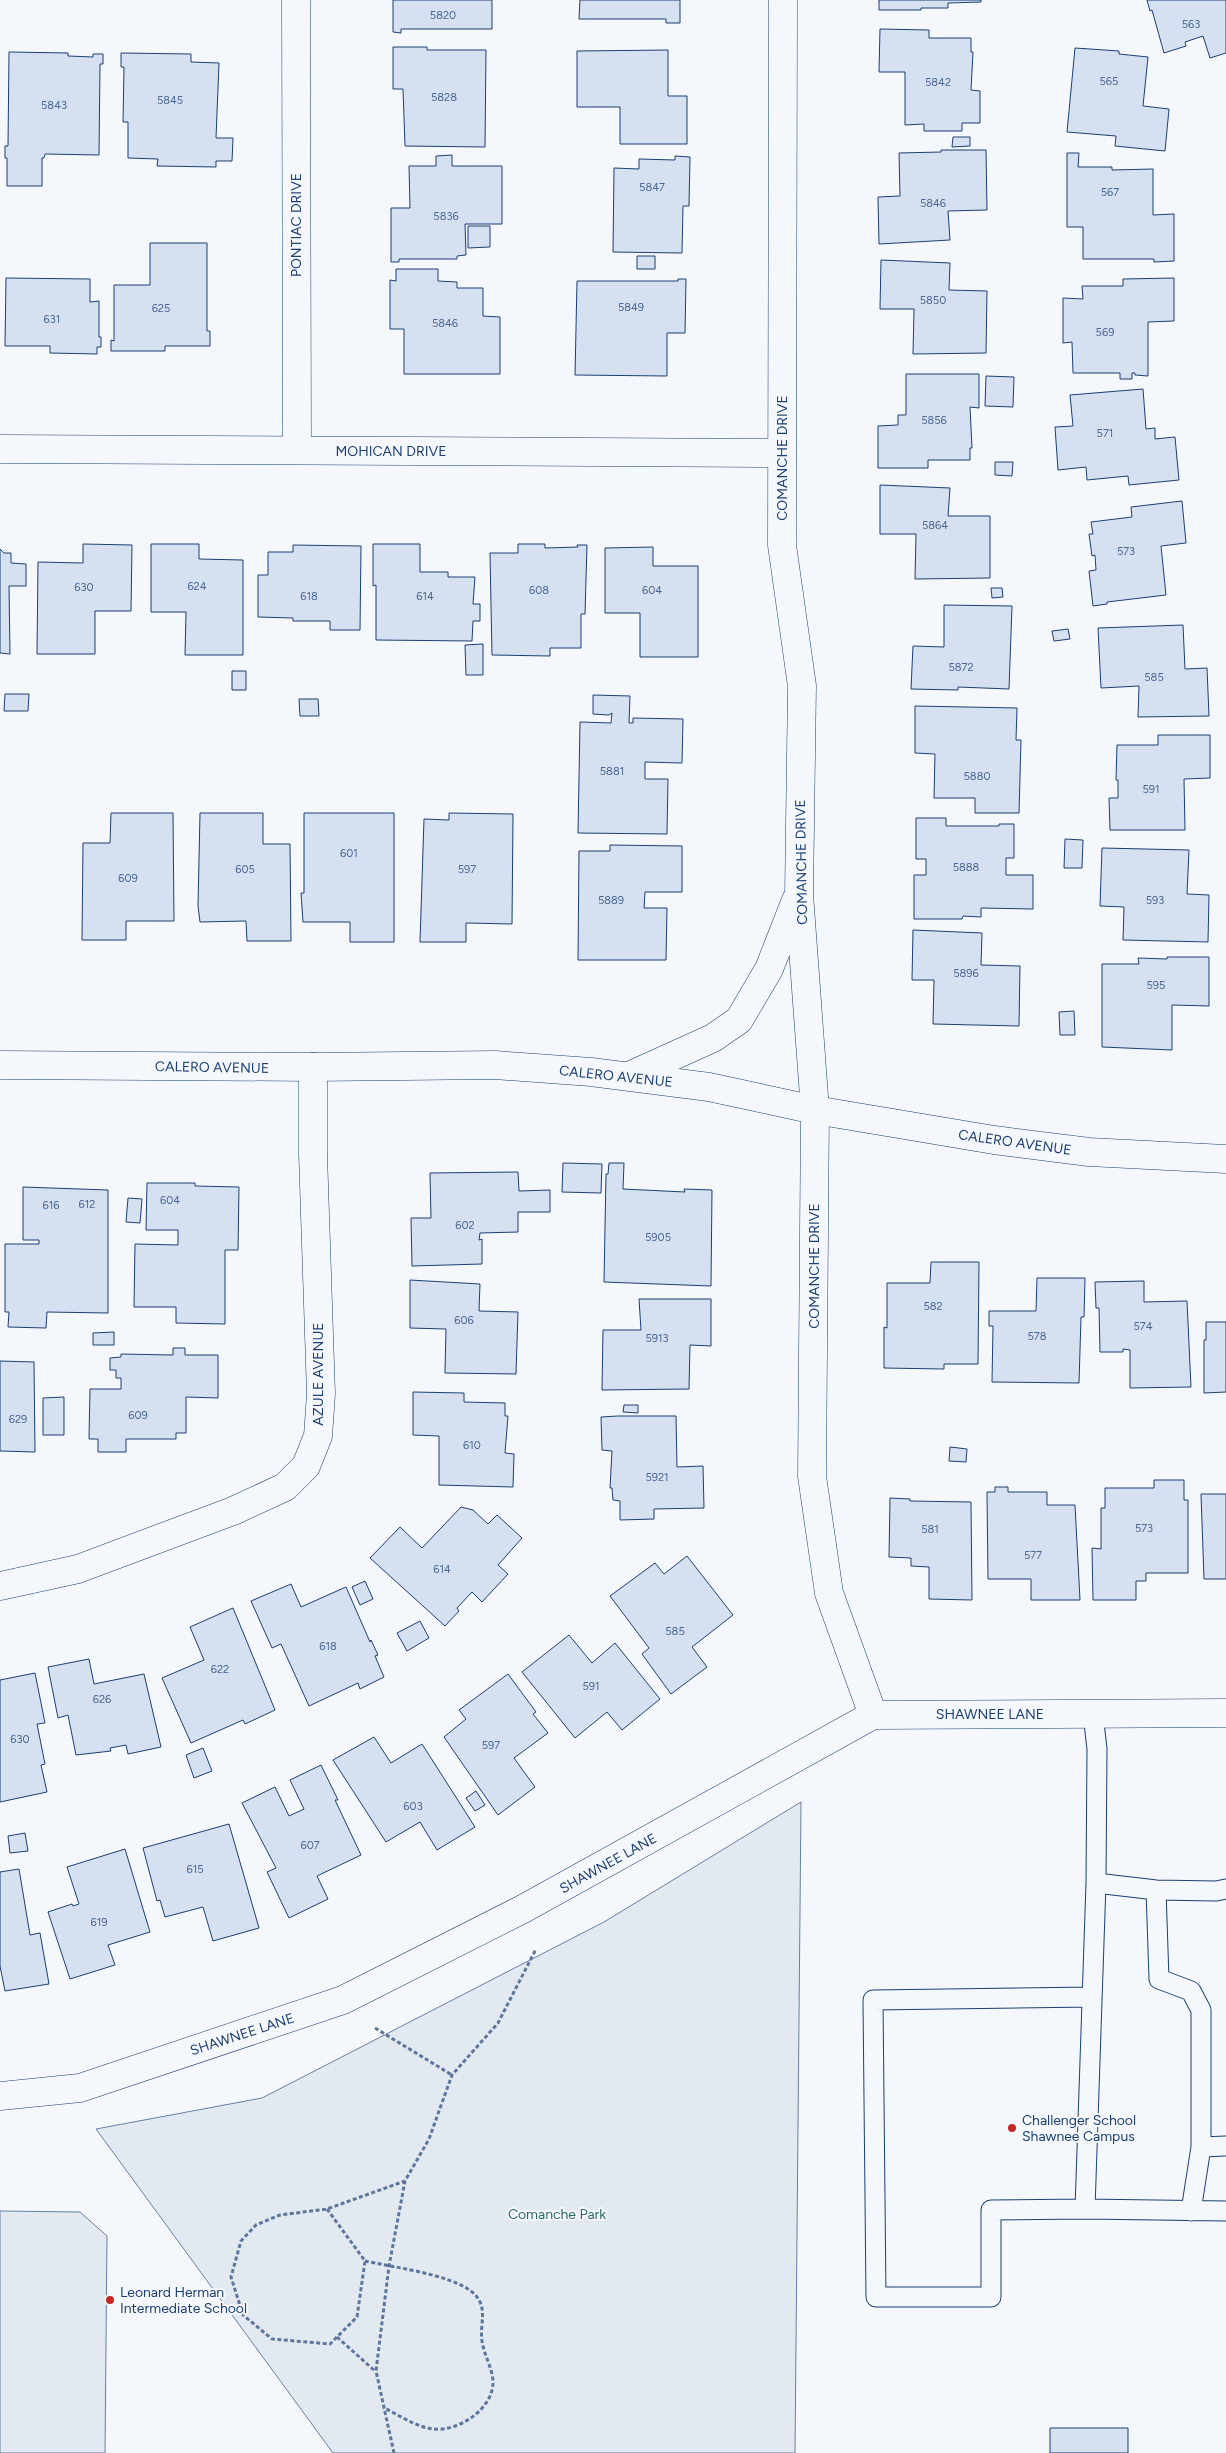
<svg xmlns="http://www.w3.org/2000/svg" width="1226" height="2453" font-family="Figtree,sans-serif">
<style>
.green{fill:#e3e9f0;stroke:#687fa3}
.building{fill:#d5e0f0;stroke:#1d3f73}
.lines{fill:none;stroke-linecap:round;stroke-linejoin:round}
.lane-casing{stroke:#1d3f73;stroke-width:21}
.street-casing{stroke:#1d3f73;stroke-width:29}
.secondary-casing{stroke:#1d3f73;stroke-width:29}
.path{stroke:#5e769c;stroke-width:3;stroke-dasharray:4 2.5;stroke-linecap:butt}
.lane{stroke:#f4f7fb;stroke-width:19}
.street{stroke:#f4f7fb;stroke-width:28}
.secondary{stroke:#f4f7fb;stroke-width:28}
.poi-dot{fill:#c62828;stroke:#f4f7fb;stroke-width:2}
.labels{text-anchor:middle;stroke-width:4;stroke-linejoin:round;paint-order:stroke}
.number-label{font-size:11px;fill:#4b6792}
.street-label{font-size:14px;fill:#1d3f73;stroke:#f4f7fb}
.poi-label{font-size:14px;fill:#1d3f73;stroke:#f4f7fb;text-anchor:start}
.park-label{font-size:14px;fill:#2c6c60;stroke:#f4f7fb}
</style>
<rect width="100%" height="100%" fill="#f4f7fb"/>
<path class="green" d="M801 1802 795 2453H333L96 2129 262 2098 604 1922Z
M0 2211 80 2212 107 2236 105 2453H0Z"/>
<path class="building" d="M393 0H492V29H401V33L393 32Z
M580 0H680V23H666V19H579Z
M879 0H981V2L948 3V8H921V10H879Z
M1147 0H1226V53L1210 58 1203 36 1185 42 1186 46 1164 53 1152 10 1150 11Z
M880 29 929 30V38H971V52H973L971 90 980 91V123H962V131H924V124L905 125V72H879Z
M393 47H427V50H486L485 147 405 146 403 89H393Z
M1075 48 1119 51V54L1148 57 1143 106 1169 109 1165 151 1115 146 1116 136 1067 132Z
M668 50V96H687V144H620V107H577V51Z
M9 52 68 53V56L93 57V54H103V64H100L99 155 45 154 44 158H42V186H7V158H5V146H8Z
M121 53 191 54V62L219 63 216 138H233L232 161H216V167L157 166 158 159 128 158V122H123L124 67H121Z
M953 137H970V146L952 147Z
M941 150H986L987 210 948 211 950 240 879 244 878 197 900 196 899 153 941 152Z
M1067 153H1079L1078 167H1112V170L1153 169V215L1174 214V261L1154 262V259H1083V227H1067Z
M452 155V166H502V224H465L466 255 457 256V259H399V262H391V208H410L409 166H436V156Z
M675 156 690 157 689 206H683L682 253 613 252 614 168 639 169V159L675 160Z
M468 226H490V247L468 248Z
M150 243H207V331H210V346H165V351H111V340L114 341V285H150Z
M637 256H655V269H637Z
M881 260 950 263 949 290 987 291 986 353 913 354 914 309H880Z
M396 269H438V281L457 282V288H483V316L500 317V374H404V329H390V280L396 281Z
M6 278 90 279V302L99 301V337H101V347H97V354L50 353V346H5Z
M1174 278V321L1148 322V376L1135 375V373H1132V379H1120V373H1073L1072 342 1063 343V298L1083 299 1082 286H1123V279Z
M678 279H686L685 333H667V376L575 375 577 281H678Z
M906 374H979V408L970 407 972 448H970V460H928V468H878V426L898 425V415H906Z
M986 376 1014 377 1013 407 985 406Z
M1143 389 1146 429 1155 428V439L1175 437 1179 480 1129 485 1128 476 1087 480 1086 467 1058 470 1055 427 1073 426 1070 395Z
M995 462H1013L1012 476 995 475Z
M880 485 950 488 948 516H990V578L915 579 916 534H880Z
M1182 501 1186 543 1161 546 1166 595 1107 602V604L1093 606 1089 571 1096 570 1095 555 1092 556 1089 534H1093L1091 522 1132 517 1131 507Z
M83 544 132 545 131 611H95V654H37L38 562 83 563Z
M151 544H199V559L243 560V655H185L186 612H151Z
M373 544H420V572H448V577H475L473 604H480V621H473L472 641 376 640V585L373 586Z
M518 544H545V548L578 547 577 545H587L585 614H581V648H550V656L492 655 490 553H518Z
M293 545 361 546 360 630H330V621H293V618L258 617V575H268V552H293Z
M653 547V566H698V657H640V613H605V548Z
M0 549 4 553H11V563L26 564V586H9L10 654 0 653Z
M991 588H1002L1003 597 992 598Z
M944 605 1012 606 1009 689 958 687V690L911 689 913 646 944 647Z
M1183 625 1185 669 1207 668 1209 716 1138 717 1139 686 1101 688 1098 628Z
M1068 629 1070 639 1054 641 1052 631Z
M483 644V675H466L465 645Z
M232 671H246V690H232Z
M5 694H29L28 711H4Z
M593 695 630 696 629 723H633V718L683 719 682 763 645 762V779H668L667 834 578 833 580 722 611 723 612 713 609 715 593 714Z
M299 699H318L319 716H300Z
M915 706 1017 708 1016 740H1021L1019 813H975V798H934L935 754 915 753Z
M1158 735H1210V778L1184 779 1185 830H1110L1109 798H1118V780H1116L1117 745H1158Z
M111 813H173L174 921H126V940H82L83 843H110Z
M200 813H263V844H290L291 941H247L246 921 200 922 198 906Z
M304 813H394V942H350V922H303L301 893H304Z
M449 813 513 814 512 924 466 923V942H420L424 819 449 820Z
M916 818H946V826H999V824H1014V858H1006V875H1033V909L981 908V917L963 916 962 919H914V875H926V859H916Z
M1065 839 1083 840 1082 868H1064Z
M610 845 682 846V892H645L644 908H667L666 960H578L579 851H610Z
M1102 848 1189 850 1187 894 1209 895 1208 942 1123 940 1124 907 1100 906Z
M913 930 982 933 981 965 1020 966 1019 1026 933 1024 934 980H912Z
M1167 957H1209V1006L1172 1005V1050L1102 1047V964H1139L1138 958 1167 959Z
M1074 1011 1075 1035H1060L1059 1012Z
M563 1163 602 1164 601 1193 562 1192Z
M609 1163H624L623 1189 685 1192 684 1189 712 1190 711 1286 604 1282 606 1174H608Z
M518 1172 519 1191 550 1190V1212H518V1232L480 1233 479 1240 482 1239V1264L412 1266 411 1218H431L430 1173Z
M147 1183H195V1186L239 1187 238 1250H225V1324L176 1323V1307H134L135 1244 178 1245V1230H146Z
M23 1187 108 1190V1313L47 1312 46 1328 8 1327 9 1312H5V1244H39V1240H23Z
M128 1198 142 1199 140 1223 126 1222Z
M931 1262H979L978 1364H944V1369L884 1368V1327L887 1328V1283H930Z
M1037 1278H1085L1084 1317H1081L1079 1383 992 1382 993 1326H989V1311H1036Z
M410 1280 480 1284 479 1311 518 1312 516 1374 445 1373 446 1329 410 1328Z
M1144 1281V1302L1187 1301 1191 1387 1130 1388V1350L1123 1349V1352H1100L1099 1308H1096L1095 1282Z
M639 1299H711V1346L690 1345 689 1389 602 1390 603 1330H641Z
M1206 1322H1226V1392L1204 1393V1340H1206Z
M114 1332V1345H93V1333Z
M173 1348H185V1355H218V1398L186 1397V1433H176V1439H126V1452H98V1439H89L90 1389H121V1378H116V1370H110V1358L121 1357V1354L173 1355Z
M0 1361 34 1362 35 1452 0 1451Z
M413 1392 464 1393V1402L505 1403V1416H508L505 1453 514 1454 513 1487 439 1485V1436L413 1435Z
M64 1397V1435H43V1398Z
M624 1405H638V1413L623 1412Z
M618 1416H676L677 1467 703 1466 704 1508 654 1509V1519L620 1520V1501L613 1500 612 1488H610L612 1451 602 1450 601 1417Z
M950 1447 967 1449 966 1462 949 1461Z
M1154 1480H1184V1500H1188V1573H1146V1581H1136V1600H1093L1092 1548 1101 1549V1508H1105V1488H1154Z
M995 1487H1008V1492H1047V1505H1075L1080 1600H1031V1579H988L987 1492H995Z
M1201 1494H1226V1579H1204Z
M890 1498 910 1499V1501L971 1502 972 1600 929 1599V1567L911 1566V1558L889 1557Z
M461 1507 473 1510 488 1524 497 1515 522 1538 498 1565 508 1574 482 1602 472 1592 457 1608 459 1611 445 1626 370 1558 400 1527 422 1548Z
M687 1556 733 1615 692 1647 707 1667 671 1694 642 1654 649 1648 610 1596 655 1563 664 1574Z
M365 1581 373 1599 360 1605 352 1587Z
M291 1584 301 1607 346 1587 370 1642 371 1640 378 1655 375 1656 384 1677 360 1689 358 1683 309 1706 281 1644 272 1648 251 1601Z
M233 1608 275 1710 245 1724 243 1720 191 1743 162 1678 204 1660 190 1627Z
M420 1621 429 1638 407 1651 397 1633Z
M569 1635 592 1663 615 1643 660 1699 622 1730 607 1712 575 1738 522 1672Z
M89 1659 94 1684 144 1674 161 1747 128 1754 126 1745 110 1748 111 1751 76 1755 68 1715 58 1718 48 1667Z
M35 1673 45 1723 37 1724 45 1764 41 1765 47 1792 0 1802V1680Z
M508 1674 536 1712 533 1714 548 1733 514 1758 535 1787 498 1815 444 1737 466 1719 459 1710Z
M374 1737 391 1763 422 1744 475 1827 437 1850 420 1822 386 1842 333 1760Z
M203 1748 212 1771 194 1778 186 1755Z
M321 1765 338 1800H335L361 1855 317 1876 328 1899 289 1918 267 1872 276 1868 242 1803 275 1787 289 1816 304 1809 290 1780Z
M476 1791 485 1805 475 1811 466 1798Z
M229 1824 259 1928 213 1941 203 1907 165 1917 160 1900 157 1901 143 1848Z
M25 1833 28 1851 10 1853 8 1836Z
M125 1849 150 1932 108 1945 115 1965 70 1979 48 1912 72 1904 73 1906 79 1904 67 1867Z
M19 1869 30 1935 40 1933 49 1984 5 1991 0 1966V1872Z
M1050 2428H1128V2453H1050Z"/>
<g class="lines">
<defs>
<path id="lane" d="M1093 1714 1097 1749 1096 1883 1085 2209 1226 2211
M1096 1883 1156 1890 1216 1891 1226 1889
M1156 1890 1159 1979 1191 1991 1201 2010V2147L1191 2211
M1201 2147 1226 2146
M1085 2209 991 2210V2297H876L873 2000 1091 1997"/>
<path id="street" d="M296 0 297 450
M783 0 782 545 802 686 799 894 815 1110 812 1476 829 1593 873 1715
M0 449 782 453
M629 1076 713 1038 739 1020 769 969 796 900
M0 1586 78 1569 233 1511 285 1487 306 1466 318 1436 321 1394 313 1154V1067
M0 2096 80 2088 343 2000 523 1909 873 1715 1226 1713"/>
<path id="secondary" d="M0 1065 313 1067 495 1065 591 1072 709 1087 815 1110 994 1140 1089 1152 1226 1159"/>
</defs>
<use href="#lane" class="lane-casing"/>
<use href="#street" class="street-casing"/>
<use href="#secondary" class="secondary-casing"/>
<path class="path" d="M375 2028 452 2075
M327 2209 365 2261 357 2317 330 2344 272 2339 243 2315 231 2277 241 2241 256 2225 280 2215 327 2209 405 2181 429 2139 452 2075 498 2023 536 1949
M365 2261C393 2267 445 2274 468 2289 491 2304 479 2322 482 2341 484 2355 492 2367 493 2381 494 2409 458 2432 433 2429 416 2427 399 2415 384 2408
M337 2337 375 2371
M394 2453 376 2371 389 2266 405 2181"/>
<use href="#lane" class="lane"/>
<use href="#street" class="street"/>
<use href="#secondary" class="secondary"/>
</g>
<g class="poi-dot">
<circle cx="1012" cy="2128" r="5"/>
<circle cx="110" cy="2300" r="5"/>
</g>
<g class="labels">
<g class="number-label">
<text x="443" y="19">5820</text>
<text x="1191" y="28">563</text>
<text x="1109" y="85">565</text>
<text x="938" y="86">5842</text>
<text x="444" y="101">5828</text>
<text x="170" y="104">5845</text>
<text x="54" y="109">5843</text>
<text x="652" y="191">5847</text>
<text x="1110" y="196">567</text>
<text x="933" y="207">5846</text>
<text x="446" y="220">5836</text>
<text x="933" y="304">5850</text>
<text x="631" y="311">5849</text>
<text x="161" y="312">625</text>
<text x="52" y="323">631</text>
<text x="445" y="327">5846</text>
<text x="1105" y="336">569</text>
<text x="934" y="424">5856</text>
<text x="1105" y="437">571</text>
<text x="935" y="529">5864</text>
<text x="1126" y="555">573</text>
<text x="197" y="590">624</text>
<text x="84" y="591">630</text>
<text x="539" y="594">608</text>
<text x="652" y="594">604</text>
<text x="309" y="600">618</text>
<text x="425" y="600">614</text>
<text x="961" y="671">5872</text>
<text x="1154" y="681">585</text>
<text x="612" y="775">5881</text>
<text x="977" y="780">5880</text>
<text x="1151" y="793">591</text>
<text x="349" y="857">601</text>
<text x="966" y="871">5888</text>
<text x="245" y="873">605</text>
<text x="467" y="873">597</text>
<text x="128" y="882">609</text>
<text x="611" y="904">5889</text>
<text x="1155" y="904">593</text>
<text x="966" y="977">5896</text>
<text x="1156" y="989">595</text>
<text x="170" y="1204">604</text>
<text x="87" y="1208">612</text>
<text x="51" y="1209">616</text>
<text x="465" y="1229">602</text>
<text x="658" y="1241">5905</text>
<text x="933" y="1310">582</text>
<text x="464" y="1324">606</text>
<text x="1143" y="1330">574</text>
<text x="1037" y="1340">578</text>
<text x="657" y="1342">5913</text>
<text x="138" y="1419">609</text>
<text x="18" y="1423">629</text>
<text x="472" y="1449">610</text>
<text x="657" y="1481">5921</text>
<text x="1144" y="1532">573</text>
<text x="930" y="1533">581</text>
<text x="1033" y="1559">577</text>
<text x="442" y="1573">614</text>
<text x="675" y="1635">585</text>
<text x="328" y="1650">618</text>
<text x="220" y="1673">622</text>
<text x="591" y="1690">591</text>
<text x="102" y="1703">626</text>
<text x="20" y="1743">630</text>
<text x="491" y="1749">597</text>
<text x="413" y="1810">603</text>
<text x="310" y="1849">607</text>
<text x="195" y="1873">615</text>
<text x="99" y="1926">619</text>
</g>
<g class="street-label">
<text transform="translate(296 225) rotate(-90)" y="5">PONTIAC DRIVE</text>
<text x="391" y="456">MOHICAN DRIVE</text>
<text transform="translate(782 458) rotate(-90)" y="5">COMANCHE DRIVE</text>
<text transform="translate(801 862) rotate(-91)" y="5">COMANCHE DRIVE</text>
<text transform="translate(212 1067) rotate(1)" y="5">CALERO AVENUE</text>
<text transform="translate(616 1076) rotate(6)" y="5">CALERO AVENUE</text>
<text transform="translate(1015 1142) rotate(8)" y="5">CALERO AVENUE</text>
<text transform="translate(814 1266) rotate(-90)" y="5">COMANCHE DRIVE</text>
<text transform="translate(318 1374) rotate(-90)" y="5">AZULE AVENUE</text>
<text x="990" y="1719">SHAWNEE LANE</text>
<text transform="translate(608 1863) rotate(-29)" y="5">SHAWNEE LANE</text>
<text transform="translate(242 2034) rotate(-18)" y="5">SHAWNEE LANE</text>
</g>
<g class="poi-label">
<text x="1022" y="2125">Challenger School<tspan x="1022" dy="16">Shawnee Campus</tspan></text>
<text x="120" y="2297">Leonard Herman<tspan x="120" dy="16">Intermediate School</tspan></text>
</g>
<g class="park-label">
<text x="557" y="2219">Comanche Park</text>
</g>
</g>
</svg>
